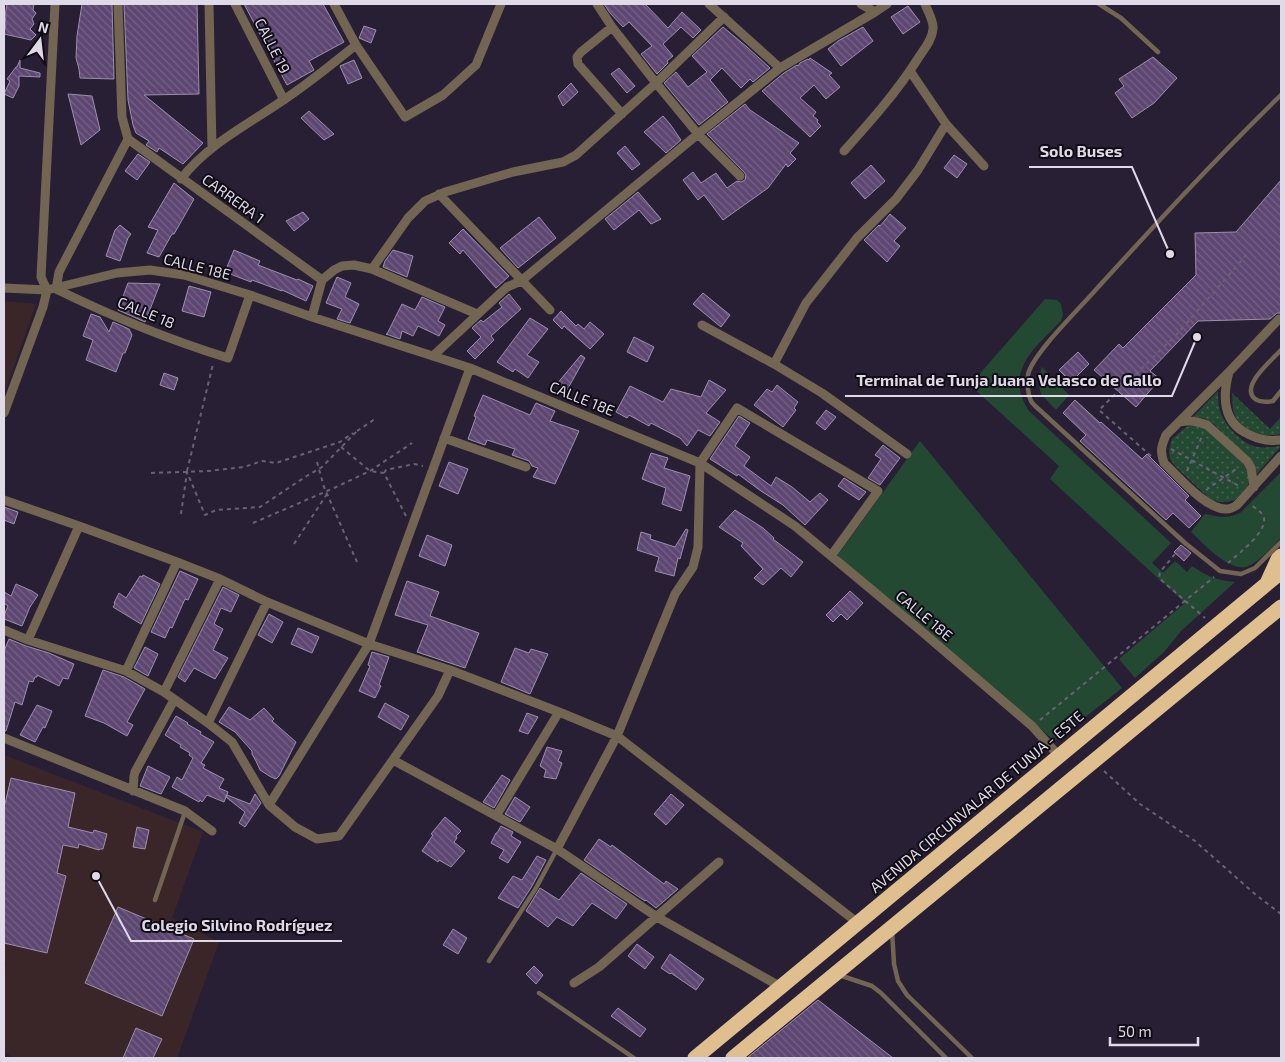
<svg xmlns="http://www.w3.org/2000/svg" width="1285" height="1062" font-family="'Exo 2',sans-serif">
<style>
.education{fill:#3a2628}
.grass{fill:#244933}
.garden{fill:url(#garden-dots)}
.building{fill:url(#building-back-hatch);stroke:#9c8faa}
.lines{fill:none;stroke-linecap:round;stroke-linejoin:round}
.path{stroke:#6a6175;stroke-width:2;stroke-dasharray:4 4;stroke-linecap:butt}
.lane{stroke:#726552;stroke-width:4.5}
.street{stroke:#726552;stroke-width:9}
.highway{stroke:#e0bf8e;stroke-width:15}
.labels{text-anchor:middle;stroke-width:4;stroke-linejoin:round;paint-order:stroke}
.street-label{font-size:15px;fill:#dfd9e8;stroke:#100c15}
.leader{fill:none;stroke:#dfd9e8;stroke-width:2}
.callout-dot{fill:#dfd9e8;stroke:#100c15;stroke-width:2}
.callout-label{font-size:16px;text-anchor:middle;font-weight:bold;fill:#dfd9e8;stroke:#100c15;stroke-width:4;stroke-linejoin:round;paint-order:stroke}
</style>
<defs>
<pattern id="garden-dots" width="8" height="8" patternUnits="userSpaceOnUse" patternTransform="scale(1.25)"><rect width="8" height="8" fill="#244933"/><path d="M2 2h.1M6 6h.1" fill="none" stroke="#436351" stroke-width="1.8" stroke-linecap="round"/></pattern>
<pattern id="building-back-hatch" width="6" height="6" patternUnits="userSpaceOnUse" patternTransform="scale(1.25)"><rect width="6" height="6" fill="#5d4772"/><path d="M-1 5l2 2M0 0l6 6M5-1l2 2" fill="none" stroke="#746186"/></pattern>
</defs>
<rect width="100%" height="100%" fill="#291f35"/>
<path class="education" d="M4 301 36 304 4 394Z
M4 755 203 832 172 918 219 942 177 1058H13L4 1052V981L6 962 4 961Z"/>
<path class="grass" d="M1045 299 1057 300 1061 304 1063 314 1061 321C1035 348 1003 371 1029 411L1171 543 1152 563 1163 573 1175 561 1187 572 1192 566C1208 577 1216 580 1235 582L1181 631 1164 652 1135 678 1119 659 1185 603 1050 479 1059 466 970 385Z
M1042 367 1069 395 1056 410 1041 394 1038 380Z
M920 441 1122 688 1055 741 837 556Z
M1281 472V538C1273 546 1256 565 1245 567 1227 570 1203 543 1191 532L1205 514C1219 517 1227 519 1240 513Z"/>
<path class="garden" d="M1218 391C1218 398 1218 404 1220 411 1225 426 1241 443 1257 447 1264 448 1274 447 1281 446L1256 475 1230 441 1213 423 1203 418 1193 417Z
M1232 393 1270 429 1281 417V434C1263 438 1241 433 1234 413 1232 407 1233 400 1232 393Z
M1195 425 1207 430 1241 461 1247 470 1249 478 1248 486 1235 500 1227 502H1219L1210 499 1175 466 1170 459 1169 450 1172 439 1186 427Z"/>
<path class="building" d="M7 4H34L33 10 36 13 32 19 34 24 30 29 36 35 31 40 4 34 6 24H5L6 15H5Z
M82 4H112L114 79 80 78 79 69 76 58 77 36Z
M124 4H197L199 94 144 95 203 143 183 164 159 148 157 152 146 145 149 141 136 133 133 125 128 100Z
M244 4H323L344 42 309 61 314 70 287 85Z
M604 4H645L668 28 682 12 701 30 693 38 681 27 663 44 673 56 667 61 668 63 657 74 641 54 652 46 629 22 623 27 610 13Z
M908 6 920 22 903 34 891 17Z
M364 26 376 30 371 43 359 38Z
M723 27 747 47 770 68 753 82 750 79 741 88 722 68 710 80 728 102 699 125 664 83 676 72 688 87 707 72 692 56Z
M863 27 873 41 841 66 828 49 838 41Z
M1153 57 1177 78 1154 103 1132 118 1115 93 1124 86 1119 79Z
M810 58 832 73 829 75 840 87 826 99 814 85 800 98 816 112 813 116 818 120 817 122 821 126 810 137 762 91 784 73 797 65 798 66 800 63 808 59 809 60Z
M20 60V68L40 73V77L19 76V86L13 98 4 94 10 81 7 79 16 67H17Z
M354 60 362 78 348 84 340 66Z
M619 68 635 86 627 93 611 74Z
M571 83 578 92 563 106 558 96Z
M68 94 92 96 100 130 81 145Z
M745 104 750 110 799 143 790 153 796 159 788 167 786 164 768 188 723 220 704 195 698 200 683 180 693 172 701 183 716 173 727 188 737 181 741 182 745 180 746 175 744 172 707 134Z
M309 111 334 134 324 140 301 118Z
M663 116 670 124 681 140 666 153 644 132Z
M625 146 640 164 632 170 617 153Z
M138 154 150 162 137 180 125 171Z
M954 155 967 164 957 178 944 168Z
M871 165 885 181 865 199 851 183Z
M1281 180V313H1277L1270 319 1198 321 1150 371 1160 379 1136 407 1094 370 1119 344 1123 348 1196 275 1195 233 1236 232Z
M174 183 194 199 174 234H172L159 257 147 253 158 230 148 227Z
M638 192 661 219 651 224 639 210 614 230 605 219Z
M303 212 309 219 294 231 286 221Z
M890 214 906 228 894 241 900 246 887 262 864 240 879 225 880 226Z
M539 217 556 238 518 268 500 248Z
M120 225 131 234 128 238 120 261 106 256 115 230Z
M463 229 509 276 496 288 463 250 460 254 449 243Z
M234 250 260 261 258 265 297 280 298 279 313 286 306 301 282 290V291L252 280 251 282 225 272Z
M393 250 413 256 407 277 383 267 385 261Z
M337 277 351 283 345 297 359 304 350 323 337 319 342 309 326 303Z
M128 283 160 284 145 322 118 310Z
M189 286 211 292 204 317 182 311Z
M703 293 730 315 721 327 693 304Z
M509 294 521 309 491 336 494 340 475 359 467 351 481 337 472 328 481 320 483 322 502 307 499 303Z
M422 297 445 307 438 321 445 325 439 336 418 326 413 336 402 331 400 339 386 334H387L402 304 415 310Z
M561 311 576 326 578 324 584 329 590 322 604 334 590 349 564 326 562 329 553 320Z
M91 314 100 317 109 332 113 322 129 329 132 335 125 353H123L116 372 86 360 93 340 83 336Z
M530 318 548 329 527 355 539 362 528 378 515 369 513 372 497 362Z
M634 337 654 347 647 362 627 352Z
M1078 352 1089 364 1071 382 1059 370Z
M581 355 585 358 567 390 556 385Z
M164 373 178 378 174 390 160 385Z
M709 380 726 390 706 413 720 422 710 436 698 430 687 446 680 438 651 423 649 426 629 415 627 418 616 412 630 386 663 402 671 389 701 397Z
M777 385 798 402 794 408 796 410 783 427 754 405 767 389 772 392Z
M483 395 530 415 536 403 555 411 550 421 579 431 555 484 533 477 538 468 532 466 529 461 512 455 515 449 487 440 485 445 468 439 476 417 474 416Z
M1075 400 1100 423 1101 422 1142 459 1147 454 1189 496 1185 500 1201 516 1189 528 1173 513 1166 520 1080 441 1086 435 1063 413Z
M826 410 836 417 825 430 816 423Z
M739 416 750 423 735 446 750 457 744 466 771 486 776 477 792 487 810 502 820 493 828 500 805 525 783 505 761 491 738 474 737 476 710 459Z
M883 445 900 458 880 485 868 478 881 459 875 455Z
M651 453 668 458 664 468 690 476 681 511 662 504 666 488 642 479Z
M449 462 468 469 458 494 439 486Z
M844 478 866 492 859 500 838 486Z
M4 507 18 512 14 524 4 520Z
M735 510 763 528 774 538 773 539 803 562 791 577 781 568 763 585 754 578 763 569 741 546 743 543 719 527Z
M686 529 688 530 680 559 678 558 674 576 655 571 659 557 637 550 641 532 651 535 650 539 675 547Z
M427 535 452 545 445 566 419 556Z
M1181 545 1191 553 1184 561 1174 552Z
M180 571 198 579 188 600 185 599 172 628 170 627 165 638 151 632Z
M143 575 160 584 141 624 113 607 115 604 114 603 119 593 126 598 140 576 142 577Z
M407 581 439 592 430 616 479 633 465 668 417 652 428 625 395 615Z
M16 584 32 591 38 595 30 607 22 626 4 619V615L8 606 4 603V592L11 596Z
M223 587 239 595 231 612 221 608 214 624 223 629 213 650 228 658 215 679 194 668 185 682 178 677Z
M850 591 863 603 847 620 841 614 833 622 826 615Z
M269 614 283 622 272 643 258 635Z
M298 628 319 637 312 653 291 644Z
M9 639 26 646 49 653 74 664 68 679 63 678 59 686 37 675V677H35L33 682 29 681 22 705 15 702 6 731H4V651Z
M145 647 158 654 148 676 134 668Z
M515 648 529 653 531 649 548 654 530 694 501 682Z
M372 652 389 657 379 685 381 686 375 698 359 691 370 666 368 665Z
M103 670 124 677 145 689 127 722 133 725 127 736 104 723 85 716Z
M385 703 409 716 401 730 378 717Z
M37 705 52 711 45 728 43 727 35 742 20 735Z
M229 707 250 720 264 708 274 719 272 721 296 742 279 776 276 779 271 777 260 770 256 761 252 754V751L235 732 219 722Z
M527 713 538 717 528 734 519 731Z
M176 716 188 723 187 724 201 732 200 734 214 742 201 763 205 765 203 768 224 779 219 788 228 792 224 802 207 795 202 802 200 800 199 802 172 787 177 777 182 780 193 758 189 755 190 753 180 747 181 745 165 735Z
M547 747 562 751 558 761 562 763 556 779 544 777 546 770 540 766Z
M148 766 170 777 161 794 140 786Z
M502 775 510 780 494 808 483 802Z
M11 778 75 793 68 827 93 833 94 830 107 834 103 849H100L99 850 79 844 78 848 63 845 57 873 66 876 47 953 4 943V808Z
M255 794 261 803 245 827 239 823 245 812 226 797 227 795 250 804Z
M671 794 684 805 666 825 654 814Z
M515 797 530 807 520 822 505 814Z
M445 817 461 831 456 836 457 838 454 842 465 851 451 867 439 860 438 862 422 851 433 835 431 834Z
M501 826 513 832 511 836 521 842 508 863 499 858 504 850 491 843 496 833H497Z
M137 827 149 830 145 849 133 847Z
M599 839 611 847 612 845 664 884 666 881 678 889 656 908 646 900 645 901 584 860Z
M537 856 546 860 532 886 518 908 498 898 513 876 522 880Z
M581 873 627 904 616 919 592 903 573 926 557 917 548 927 526 911 540 888 559 900Z
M118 907 194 939 162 1016 85 983Z
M453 929 467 938 458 954 443 945Z
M637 944 654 957 645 969 628 956Z
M670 954 704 979 696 990 671 973 670 974 661 968Z
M534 966 543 975 536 984 526 974Z
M818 1000 893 1058H747Z
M618 1008 646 1029 640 1037 611 1016Z
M136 1028 162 1039 153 1058H123Z"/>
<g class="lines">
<path class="path" d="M357 431 375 419
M341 447 370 471 384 473 406 516
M1171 449 1239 486
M1151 456 1099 410 1178 333 1248 253
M317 462 324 487 357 562
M187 471 213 364
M1187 471 1203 434
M151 473 208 471 244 467 262 461 276 463 340 442 353 433
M384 473 386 470 414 464 423 466
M1206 490 1239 467
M181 514 187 472 205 515 216 510 260 507 305 477 322 467 357 431
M253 523 334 488 370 471 412 443
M294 544 327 494
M1180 548 1160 572 1159 578 1205 618
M1228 563C1238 554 1273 528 1262 514 1260 511 1254 507 1250 504
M1040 720 1214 577
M1104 771 1140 804 1195 841 1256 895 1281 914"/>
<path class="lane" d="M1099 4 1121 18 1158 52
M1281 95C1215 159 1153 227 1091 295 1077 311 1031 356 1028 375 1027 382 1028 395 1031 401 1034 406 1040 410 1044 414L1185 543 1220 571 1241 574 1255 568 1281 542
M1281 350C1272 360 1241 385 1254 398 1259 403 1267 402 1273 401L1281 391
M155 900 185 812
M892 930 894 964 898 981 907 995 972 1058
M489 961 536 888 557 849
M839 975 872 986 881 993 946 1058
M539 993 634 1058"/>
<path class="street" d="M118 4 122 117 128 139 59 272 56 289C111 316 170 340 228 358L250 295
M209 4 212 148
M235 4 284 100
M334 4 356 45 405 117 443 95 476 65 501 4
M597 4 612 27 656 83 698 134 740 176
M709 4 780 68
M861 4 875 12
M612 27 581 52 577 57 578 64 622 114
M910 71 946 124 984 166
M128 139 322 280
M844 151C870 122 896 93 917 60 923 50 932 41 933 29 934 21 928 12 925 4
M181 179C207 145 247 125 282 101 308 84 332 64 356 45
M439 194 550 310
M372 269 408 218 425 201 445 192 513 172 563 162 576 155 656 83 724 17
M4 288 47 290 117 273 150 270 184 275 250 295 312 317 470 368 700 463 795 526 920 630 1032 726 1059 756
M312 317 322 280 334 270 342 266 354 265 372 269 477 314
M1279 319 1229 372 1166 435C1161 447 1160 451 1164 463 1179 477 1206 510 1227 509 1230 509 1234 507 1237 505L1281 456
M702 325 774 364 822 393 907 454
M434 355 507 287 521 281 698 134 780 68 875 12 887 4
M774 364 806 303 857 238 896 199 918 170 946 124
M1229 372C1223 394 1222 419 1244 432 1251 436 1257 439 1266 440 1271 441 1276 440 1281 440
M4 413 43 307 47 290 41 277 55 4
M1179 422C1190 420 1197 421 1207 425L1247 461 1251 468 1254 487
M444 438 526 467
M4 500 79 526 177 562 220 579 267 602 369 644 450 670 559 712 617 736 858 923
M4 630 28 640 126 671 164 692 208 723 232 742 269 805 295 827 317 839 339 836 438 696 450 670
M28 640 79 526
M126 671 177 562
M164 692 220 579
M208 723 267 602
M4 738 185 811 212 831
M393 760 557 849 657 917 781 987
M133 791 134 776 135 772 174 700
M269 805 369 644 470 368
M496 816 559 712
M557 849 617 736 675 594 693 567 698 547 700 463 737 408 878 491 831 556
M574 983 599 967 719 862"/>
<path class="highway" d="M1268 581 1278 559 1281 556
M695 1058 1281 572
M733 1058 1281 607"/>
</g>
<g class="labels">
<g class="street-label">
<text transform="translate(272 46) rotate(63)" y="5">CALLE 19</text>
<text transform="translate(233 199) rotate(36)" y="5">CARRERA 1</text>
<text transform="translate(197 267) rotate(14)" y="5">CALLE 18E</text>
<text transform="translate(146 313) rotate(22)" y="5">CALLE 18</text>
<text transform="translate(582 399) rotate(22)" y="5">CALLE 18E</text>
<text transform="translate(924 616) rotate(40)" y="5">CALLE 18E</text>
<text transform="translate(977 802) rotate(-40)" y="5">AVENIDA CIRCUNVALAR DE TUNJA - ESTE</text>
</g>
</g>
<path class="leader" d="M1170 254L1132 167H1029M1197 337L1172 396H845M96 876L131 941H342"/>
<g class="callout-dot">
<circle cx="1170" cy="254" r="5"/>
<circle cx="1197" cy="337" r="5"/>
<circle cx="96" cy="876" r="5"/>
</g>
<g class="callout-label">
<text x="1081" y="157">Solo Buses</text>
<text x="1009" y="386">Terminal de Tunja Juana Velasco de Gallo</text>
<text x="237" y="931">Colegio Silvino Rodríguez</text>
</g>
<rect width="1285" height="1062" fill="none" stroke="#dfd9e8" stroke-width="10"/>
<g transform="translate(40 40) rotate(15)" stroke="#100c15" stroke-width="4" paint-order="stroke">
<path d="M0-4L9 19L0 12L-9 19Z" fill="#dfd9e8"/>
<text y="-8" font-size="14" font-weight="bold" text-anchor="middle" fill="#dfd9e8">N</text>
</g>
<path d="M1110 1037v8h88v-8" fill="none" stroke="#dfd9e8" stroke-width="2.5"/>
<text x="1118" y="1037" font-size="15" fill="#dfd9e8" stroke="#100c15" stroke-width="4" paint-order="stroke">50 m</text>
</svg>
